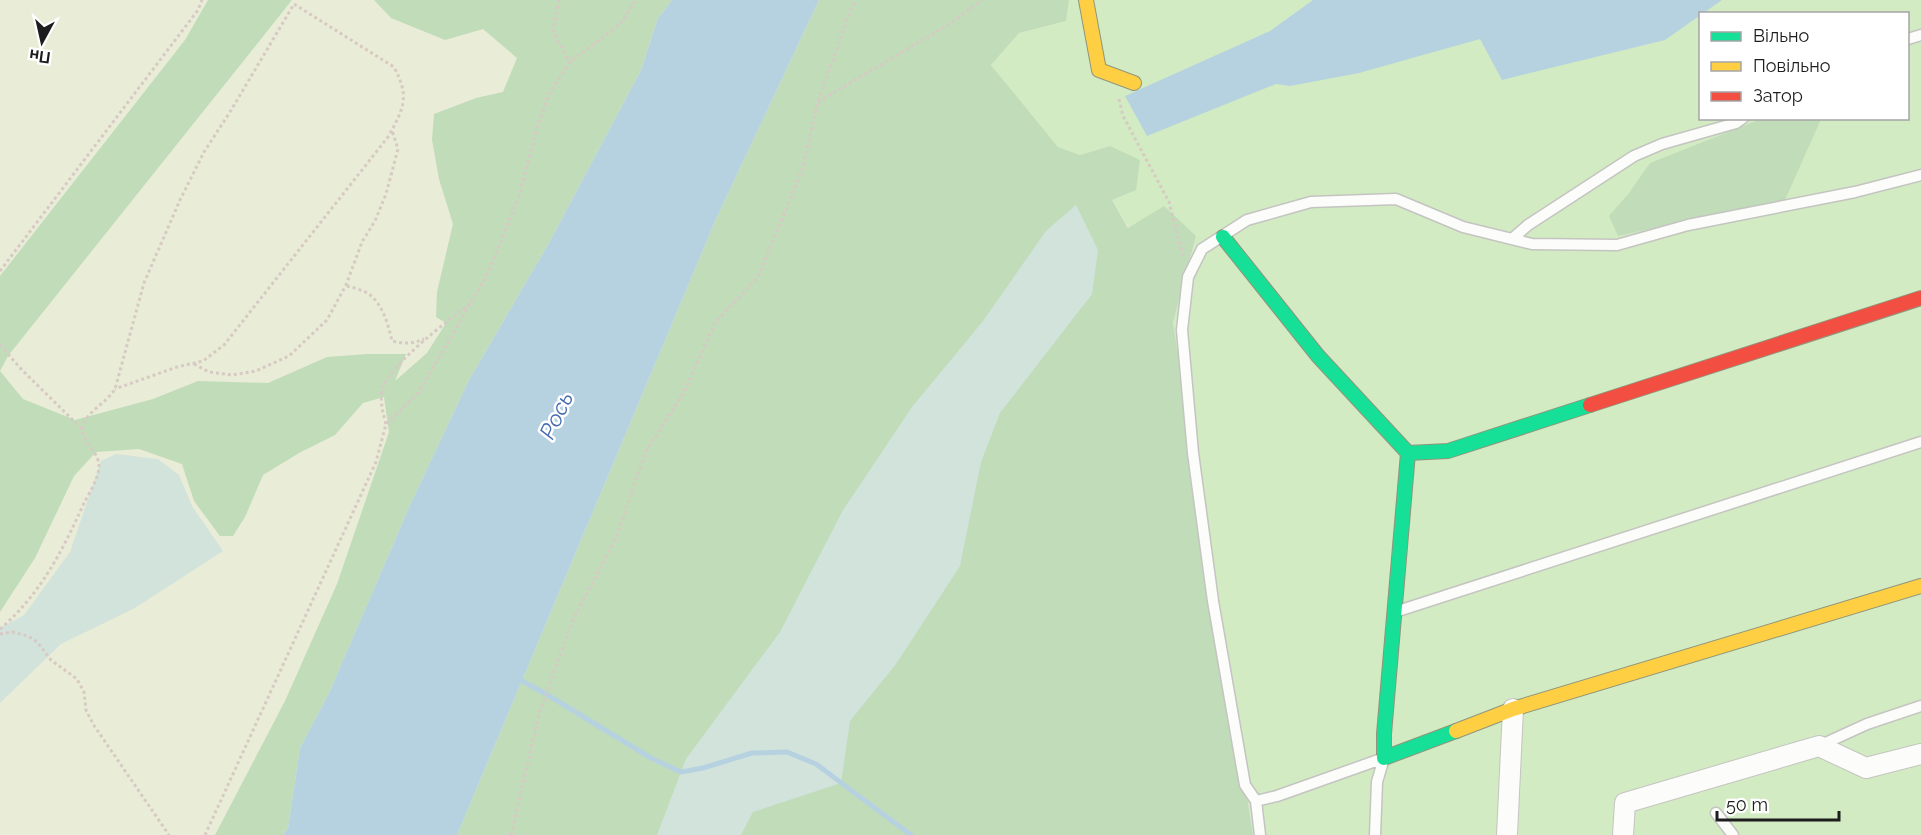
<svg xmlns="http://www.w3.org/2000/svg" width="1921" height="835" font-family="Raleway,sans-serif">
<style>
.farmland{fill:#e9ecd7}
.grass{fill:#d2ebc2;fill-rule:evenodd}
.forest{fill:#c0dcb9}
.wetland{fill:#d2e3dc}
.water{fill:#b6d2e0}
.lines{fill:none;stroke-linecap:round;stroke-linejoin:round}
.stream{stroke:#b6d2e0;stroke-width:5}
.lane-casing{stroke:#c4c4c1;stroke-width:13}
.street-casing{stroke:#c4c4c1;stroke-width:22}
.fast-casing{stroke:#90957c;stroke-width:16}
.slow-casing{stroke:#90957c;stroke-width:16}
.jam-casing{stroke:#90957c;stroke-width:16}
.path{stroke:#d7c9c4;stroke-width:3;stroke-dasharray:3 3;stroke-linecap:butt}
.lane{stroke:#fcfcfb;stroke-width:10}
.street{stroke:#fcfcfb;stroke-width:20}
.fast{stroke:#16e098;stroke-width:14}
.slow{stroke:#ffcf43;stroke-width:14}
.jam{stroke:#f24e42;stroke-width:14}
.labels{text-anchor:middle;stroke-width:5;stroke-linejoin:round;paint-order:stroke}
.water-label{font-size:22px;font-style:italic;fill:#456bb0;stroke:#fff}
</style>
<rect width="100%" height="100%" fill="#ebeae5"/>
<path class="farmland" d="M0 0H672L658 18 641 70 549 243 469 380 411 503 283 835H0Z"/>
<path class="grass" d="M1069 0H1921V835H1253L1173 323 1196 236 1129 228 1112 200 1110 146 1080 155 1058 147 991 65 1019 33 1066 21ZM1700 14H1908V118H1700Z"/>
<path class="forest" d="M208 0H292L8 356 0 371 23 399 75 420 153 399 198 381 268 383 327 357 368 354H406L395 381 427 353 446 323 436 317 437 292 453 224 439 179 432 140 434 114 476 98 503 92 517 58 483 29 445 40 391 18 374 0H672L658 18 641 70 549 243 469 380 411 503 329 693 300 748 288 828 283 835H215L285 701 337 584 389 432 384 397 363 403 335 435 299 453 263 475 245 517 233 536H220L194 501 182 464 139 449 96 452 74 476 35 558 0 612V276L185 40Z
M819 0H1069L1066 21 1019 33 991 65 1058 147 1080 155 1110 146 1140 160 1136 190 1112 200 1128 228 1164 206 1196 236 1173 323 1253 835H457L716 219Z
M1761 119H1821L1785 200 1618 236 1609 216 1629 193 1650 163Z"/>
<path class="wetland" d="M1076 205 1098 250 1092 294 1000 413 981 462 960 566 896 664 850 721 841 783 753 812 741 835H657L686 759 780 632 843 510 912 407 983 321 1046 231Z
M116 454 158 459 179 475 192 506 223 551 135 608 61 644 0 703V628L24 615 70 552 101 461Z"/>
<path class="water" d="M672 0H819L716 219 457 835H283L288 828 300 748 329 693 411 503 469 380 549 243 641 70 658 18Z
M1313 0H1722L1665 40 1502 80 1480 39 1359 73 1290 86 1276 84 1147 136 1125 96 1270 31Z"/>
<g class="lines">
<path class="stream" d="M522 681 546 694 651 758 681 772 703 768 752 753 787 752 816 764 911 835"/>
<defs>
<path id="lane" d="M1908 39 1921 35
M1512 239 1528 225 1634 156 1662 144 1736 123 1743 118
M1398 611 1921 442
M1819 746 1867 724 1921 706
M1384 758 1277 796 1256 801 1245 785 1213 601 1193 453 1182 330 1188 277 1202 249 1247 220 1311 202 1396 199 1463 227 1532 244 1617 245 1688 225 1855 192 1921 175
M1256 801 1260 835
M1716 813 1733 835
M1375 835 1377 782 1384 758"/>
<path id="street" d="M1507 835 1513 709
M1623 835 1625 803 1819 746 1866 768 1921 754"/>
<path id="fast" d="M1223 237 1318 356 1408 453 1448 451 1590 405
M1408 453 1384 734V758L1456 731"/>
<path id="slow" d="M1086 0 1099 70 1134 83
M1456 731 1513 709 1921 586"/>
<path id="jam" d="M1590 405 1921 298"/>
</defs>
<use href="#lane" class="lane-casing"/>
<use href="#street" class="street-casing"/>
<use href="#fast" class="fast-casing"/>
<use href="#slow" class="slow-casing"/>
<use href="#jam" class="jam-casing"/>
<path class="path" d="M559 0 553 32 570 62
M1119 99 1123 116 1169 202 1183 256
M818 102 951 23 982 0
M0 271 198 10 202 0
M347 286C354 288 363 290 369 294 383 305 388 324 392 341 404 344 412 344 424 339
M0 345 22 370 82 429
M194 364 209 372 232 375 256 371 289 356 327 320 346 285 362 242 375 221 386 194 398 149 392 130
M386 424C383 413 380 403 382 391 386 367 450 319 471 303
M0 629C40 595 63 550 84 503 90 492 99 478 99 465 98 449 77 440 84 423 90 410 107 402 115 389L144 283 180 200 204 152 230 112 294 4 394 67C410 97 404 108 388 137L224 345 203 361 177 367 115 389
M0 634 12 632 28 636 37 642 51 660 77 679 84 692 86 710 93 724 169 835
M205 835 376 462 386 424 419 392 488 273 519 196 538 124 550 92 570 62 620 24 636 0
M511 835 539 714 572 622 616 538 646 451 684 392 715 323 758 277 802 170 818 102 851 8 856 0"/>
<use href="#lane" class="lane"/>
<use href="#street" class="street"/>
<use href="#fast" class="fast"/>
<use href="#slow" class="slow"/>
<use href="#jam" class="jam"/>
</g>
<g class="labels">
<g class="water-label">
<text transform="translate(556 415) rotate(-64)" y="8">Рось</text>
</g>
</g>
<rect x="1699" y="12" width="210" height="108" fill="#ffffff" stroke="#a5a5a5" stroke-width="1.5"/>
<rect x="1711" y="32" width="30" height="9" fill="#16e098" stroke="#a5a5a5" stroke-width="1.5"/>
<text x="1753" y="42" font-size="18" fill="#1d1d1d">Вільно</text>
<rect x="1711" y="62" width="30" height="9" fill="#ffcf43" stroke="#a5a5a5" stroke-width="1.5"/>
<text x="1753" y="72" font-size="18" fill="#1d1d1d">Повільно</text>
<rect x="1711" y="92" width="30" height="9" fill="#f24e42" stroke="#a5a5a5" stroke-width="1.5"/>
<text x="1753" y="102" font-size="18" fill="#1d1d1d">Затор</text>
<g transform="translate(42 42) rotate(188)" stroke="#ffffff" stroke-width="4.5" paint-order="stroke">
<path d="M0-4.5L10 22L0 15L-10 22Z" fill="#1d1d1d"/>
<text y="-9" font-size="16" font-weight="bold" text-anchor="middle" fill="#1d1d1d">Пн</text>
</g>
<path d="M1717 811v9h122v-9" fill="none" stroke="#1d1d1d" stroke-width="3"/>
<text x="1726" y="811" font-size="18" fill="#1d1d1d" stroke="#ffffff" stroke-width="4.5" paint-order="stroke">50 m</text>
</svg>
